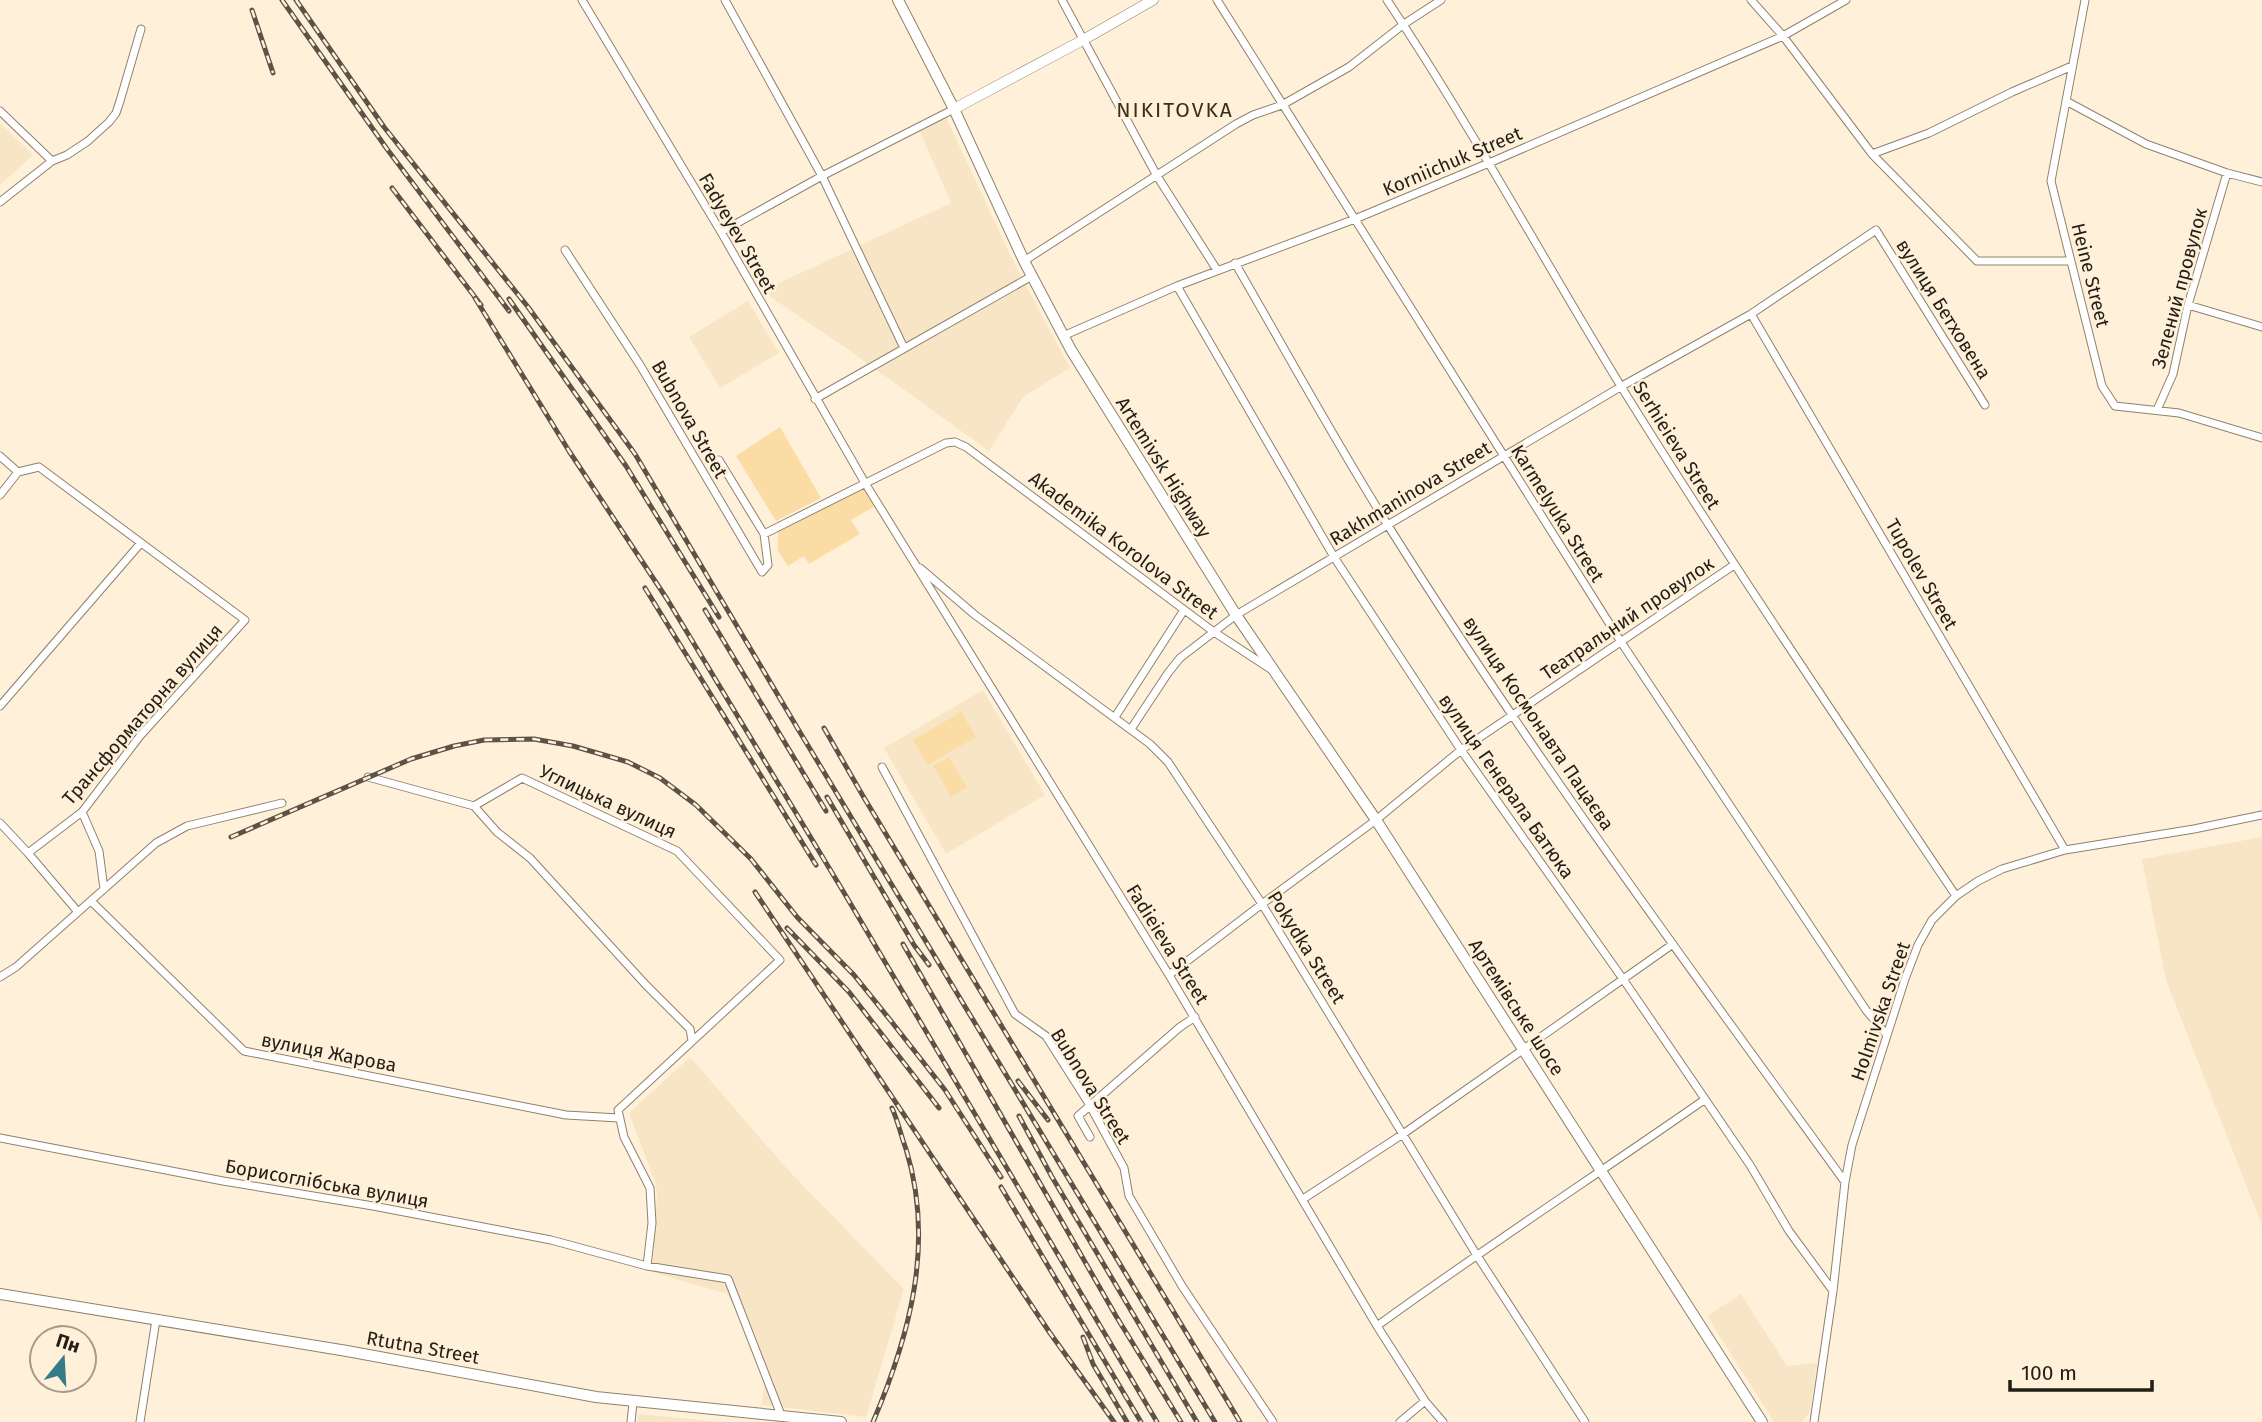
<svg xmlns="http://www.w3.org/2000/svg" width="2262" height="1422" font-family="'Fira Sans',sans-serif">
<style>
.built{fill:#f7e5c6}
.green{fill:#fcdca5}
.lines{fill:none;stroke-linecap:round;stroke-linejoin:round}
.minor-casing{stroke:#8f826c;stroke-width:9}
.tertiary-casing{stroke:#8f826c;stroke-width:11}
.secondary-casing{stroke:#8f826c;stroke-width:12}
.minor{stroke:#fff;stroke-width:7}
.tertiary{stroke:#fff;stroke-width:10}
.secondary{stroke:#fff;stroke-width:10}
.rail-casing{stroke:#5b5347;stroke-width:5}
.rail{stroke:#fff1d9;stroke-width:2.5;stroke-dasharray:8;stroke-linecap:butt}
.labels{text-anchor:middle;stroke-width:5;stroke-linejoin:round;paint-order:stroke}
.street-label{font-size:19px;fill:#221d15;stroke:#fff1d9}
.neighbourhood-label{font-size:21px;letter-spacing:2px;fill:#3a2f1c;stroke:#fff1d9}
</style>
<rect width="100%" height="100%" fill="#fff1d9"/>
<path class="built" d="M944 113 1015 265 1070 368 1023 397 989 451 853 353 762 291 951 203 918 127Z
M0 123 33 155 0 185Z
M748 301 779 353 720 388 689 337Z
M983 690 1045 795 946 854 884 748Z
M2262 837V1226L2166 980 2142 859Z
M690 1057 789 1171 904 1289 866 1417 761 1405 768 1369 727 1294 652 1272 657 1194 655 1182 629 1113Z
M1741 1294 1787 1366 1817 1363 1810 1412 1802 1422H1774L1707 1316Z
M638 1414 720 1422H637Z"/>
<path class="green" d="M780 427 821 498 776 521 736 456Z
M865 483 877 505 851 520 860 534 809 564 804 556 788 566 778 551V526Z
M961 712 976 737 928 765 913 740Z
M949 757 967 787 951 797 933 766Z"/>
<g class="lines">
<defs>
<path id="minor" d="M582 0 721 232 865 483 1169 975 1377 1326 1425 1401 1443 1422
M725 0 822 176 904 348
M1062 0 1157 176 1217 270
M1217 0 1621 642 1866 1010 1886 1034
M1387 0C1471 126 1543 259 1622 388 1729 560 1843 728 1956 896
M1751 0 1783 36 1872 154 1977 261H2071
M2085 0 2051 181 2102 386 2115 406 2179 413 2262 438
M2066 101 2146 144 2227 173 2262 182
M0 111 52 161
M1872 154 1929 133 2012 92 2072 66
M0 202 52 161 67 155 88 141 109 122 116 113 120 101 141 29
M721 232 822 176 954 109
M565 250 640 365 762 572 768 565 764 534 946 443 955 442 966 447 1214 632 1272 670
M1024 261 1236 124 1253 115 1282 105 1349 67 1404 24 1441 0
M1235 263C1286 351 1335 441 1389 527 1530 752 1689 967 1845 1182
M1177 286 1334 557 1461 750 1623 979 1750 1165 1789 1231 1833 1291
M2188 305 2262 327
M1751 314 2065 850
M1063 336 1177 286 1355 219 1489 163 1783 36 1846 0
M815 399 1032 276
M2157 410 2173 374 2188 305 2227 173
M0 456 18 472 39 467 245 620 140 736 82 812 28 853
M719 460 764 534
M0 495 18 472
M920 568 975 615 1150 744 1168 762 1262 904 1476 1254 1585 1422
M0 706 140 544
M1115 717 1184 610
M1131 729 1168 673 1180 658 1236 615 1622 386 1751 314 1876 230 1985 405
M882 767 1015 1014 1046 1036 1088 1102 1124 1168 1129 1196 1182 1286 1273 1422
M368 777 474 806 522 778 677 851 780 960 618 1110 624 1137 650 1188 652 1223 647 1266
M474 806 497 832 530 858 646 985 690 1029 692 1041
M82 812 99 851 104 889
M0 823 28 853 78 912
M91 901 244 1051 566 1115 619 1118
M1169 975 1262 904 1376 820 1461 750 1734 565
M0 977 16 967 156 843 187 826 282 803
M1090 1137 1078 1116 1180 1027 1195 1017
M0 1138 223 1181 373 1206 551 1240 647 1266 728 1279 781 1415
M1303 1199 1403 1134 1673 944
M1377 1326C1484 1248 1595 1176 1704 1100
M140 1422 156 1320
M631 1422 633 1403
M1400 1422 1425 1401
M1814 1422 1833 1291 1845 1182 1852 1145 1905 979 1918 945 1932 920 1956 896 1978 881 2002 869 2065 850 2194 829 2262 815"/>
<path id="tertiary" d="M954 109 1083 40 1153 0"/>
<path id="secondary" d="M898 0 954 109 1024 261 1071 350 1236 615 1376 820 1762 1422
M0 1294 347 1351 596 1397 841 1422"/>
</defs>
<use href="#minor" class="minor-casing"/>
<use href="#tertiary" class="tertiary-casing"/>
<use href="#secondary" class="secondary-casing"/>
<use href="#minor" class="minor"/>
<use href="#tertiary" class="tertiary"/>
<use href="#secondary" class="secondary"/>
<defs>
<path id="rail" d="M282 0 387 149 509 311
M296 0 384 127 528 307 635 454 798 729 1215 1422
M252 10 273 73
M392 188 481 305
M475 298 569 451 667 599 843 891 1157 1422
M509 299 626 466 719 617
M645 588 816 865
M705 610 826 811
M824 728 863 796 1240 1422
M827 797 914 945 929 965
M231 837 411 759 454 746 484 740 534 739 573 746 628 762 660 778 696 805 751 859 797 917 854 975 891 1021 945 1090 1001 1177
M755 892 1050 1333 1114 1422
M787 928 849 992 939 1108
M903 944 1116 1316 1181 1422
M1018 1081 1048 1120
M1019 1116 1052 1177 1197 1422
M1001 1187 1141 1422
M1083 1337 1093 1364 1127 1422
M873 1422C910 1335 935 1243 906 1149 901 1136 898 1121 892 1108"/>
</defs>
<use href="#rail" class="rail-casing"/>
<use href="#rail" class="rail"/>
</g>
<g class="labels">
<g class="street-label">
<text transform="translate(1452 161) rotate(-23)" y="7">Korniichuk Street</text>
<text transform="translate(738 233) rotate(60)" y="7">Fadyeyev Street</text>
<text transform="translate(2091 275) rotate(76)" y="7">Heine Street</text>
<text transform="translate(2179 288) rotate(-75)" y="7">Зелений провулок</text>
<text transform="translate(1944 309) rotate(58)" y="7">вулиця Бетховена</text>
<text transform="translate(690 419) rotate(60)" y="7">Bubnova Street</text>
<text transform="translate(1677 445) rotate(58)" y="7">Serhieieva Street</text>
<text transform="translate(1164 467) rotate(58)" y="7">Artemivsk Highway</text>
<text transform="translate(1410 493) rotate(-31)" y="7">Rakhmaninova Street</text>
<text transform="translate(1558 513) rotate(58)" y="7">Karmelyuka Street</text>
<text transform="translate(1124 545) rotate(37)" y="7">Akademika Korolova Street</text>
<text transform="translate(1922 574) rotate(60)" y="7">Tupolev Street</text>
<text transform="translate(1627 618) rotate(-34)" y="7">Театральний провулок</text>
<text transform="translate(142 714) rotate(-49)" y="7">Трансформаторна вулиця</text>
<text transform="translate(1539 723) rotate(56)" y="7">вулиця Космонавта Пацаєва</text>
<text transform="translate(1507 786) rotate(55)" y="7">вулиця Генерала Батюка</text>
<text transform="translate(608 801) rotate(25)" y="7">Углицька вулиця</text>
<text transform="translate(1168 944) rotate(58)" y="7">Fadieieva Street</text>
<text transform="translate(1307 947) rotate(58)" y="7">Pokydka Street</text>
<text transform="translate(1517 1007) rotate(57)" y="7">Артемівське шосе</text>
<text transform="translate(1880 1011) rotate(-71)" y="7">Holmivska Street</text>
<text transform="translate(329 1052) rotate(11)" y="7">вулиця Жарова</text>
<text transform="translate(1091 1086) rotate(58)" y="7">Bubnova Street</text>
<text transform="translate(327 1183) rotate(10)" y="7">Борисоглібська вулиця</text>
<text transform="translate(423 1347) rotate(10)" y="7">Rtutna Street</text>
</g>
<g class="neighbourhood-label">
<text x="1175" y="117">NIKITOVKA</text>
</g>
</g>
<g transform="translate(63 1359) rotate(18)"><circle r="33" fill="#fff1d9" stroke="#a79c8b" stroke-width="2"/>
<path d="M0-5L12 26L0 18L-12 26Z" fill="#357d86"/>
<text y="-10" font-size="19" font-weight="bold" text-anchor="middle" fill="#221d15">Пн</text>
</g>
<path d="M2010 1380v10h142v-10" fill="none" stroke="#221d15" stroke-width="3.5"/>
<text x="2021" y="1380" font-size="21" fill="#221d15" stroke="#fff1d9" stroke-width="5" paint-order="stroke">100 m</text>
</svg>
